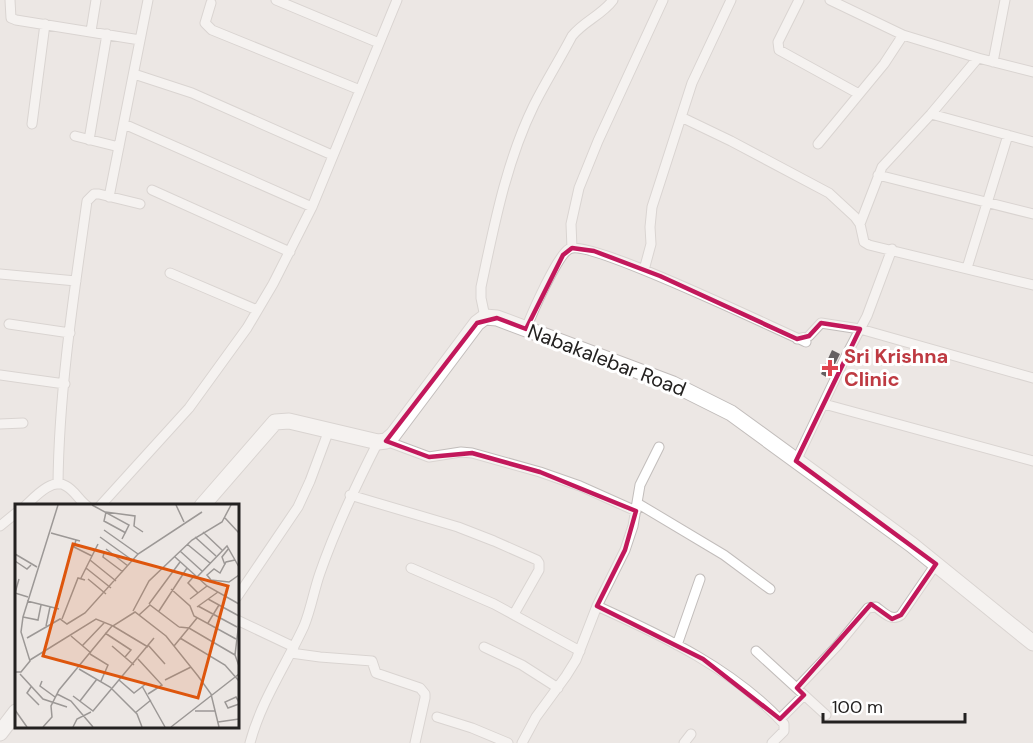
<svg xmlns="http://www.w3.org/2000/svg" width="1033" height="743" font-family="'DM Sans',sans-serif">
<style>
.building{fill:#656061}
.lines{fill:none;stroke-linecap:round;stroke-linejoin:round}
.street-casing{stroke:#c2bdbb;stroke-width:11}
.primary-casing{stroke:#c2bdbb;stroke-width:17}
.street{stroke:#fff;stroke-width:9}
.primary{stroke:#fff;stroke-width:15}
.marked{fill:none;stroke:#c2185b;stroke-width:4.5;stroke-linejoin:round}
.health-dot{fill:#e0444e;stroke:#fff;stroke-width:2}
.labels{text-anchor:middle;stroke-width:6;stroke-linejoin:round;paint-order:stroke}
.health-label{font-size:20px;font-weight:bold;fill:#be3a42;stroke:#fff;text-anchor:start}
.street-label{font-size:20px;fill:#232120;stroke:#fff}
.inset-road{fill:none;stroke:#9c9896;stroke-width:1.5}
.view{fill:#de560d;fill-opacity:0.15;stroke:#de560d;stroke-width:3}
.inset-edge{fill:none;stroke:#232120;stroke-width:3}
</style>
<rect width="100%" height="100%" fill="#ece7e4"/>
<path class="building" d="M832 350 840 354 828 378 821 374Z"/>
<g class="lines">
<defs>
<path id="street" d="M10 0 11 18 16 20 140 40
M276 0 379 43
M799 0 778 42 779 50 859 94
M830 0 903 35 978 58 1033 72
M211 3 205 23 212 30 360 90
M91 31 96 0
M993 62 1005 0
M134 74 192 93 332 155
M931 114 1033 142
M681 117 731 141 829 193 855 217 860 224 864 242 869 245 1033 285
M32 124 45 24
M124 124 312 207
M75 136 119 147
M89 140 107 34
M818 144 884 64 903 35
M878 175 1033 214
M152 190 290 252
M109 197 148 0
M860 224 882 167 931 114 978 58
M572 248 571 224 579 188 598 141 663 0
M967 268 1008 135
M644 270 651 244 650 227 652 207 692 83 731 0
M170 273 257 310
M0 274 76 281
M485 317 481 298V287C494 226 506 162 534 105 546 81 560 59 572 36 584 21 602 15 613 0
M9 324 70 333
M526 329C532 313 557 256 569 249 589 238 775 329 806 342
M797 339 809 336 821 323 860 329 1033 378
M0 375 65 384
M824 404 1033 461
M0 424 23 423
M386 441 429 457 461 452 472 453 540 472 580 486 636 511
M796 461 848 352 867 316 892 249
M58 484C59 389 74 294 87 201L94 194H99L140 204
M350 495 458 527 494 541 537 560 539 563V570L514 614
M637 503 724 555 770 589
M25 506C34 498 52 477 66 486 74 490 79 500 87 506
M100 506 189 408 247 328 273 284 312 207 397 0
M0 526 16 513
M411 568 494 604 580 651
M237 597 298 507 310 481 329 430
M597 606C663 636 734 669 784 724V731L772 743
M237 620 294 647
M677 645 700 579
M484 647 522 665 558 688
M756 651 826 715
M291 653 320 657 372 661 376 673 420 688 425 694V698L415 743
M797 688 837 646 868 608 876 607C884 613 892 622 901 615L936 564
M437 717 472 728 508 743
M780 719 804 695
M250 743C261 701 286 665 304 626 311 609 314 590 320 573 336 527 356 485 378 442
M522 743 536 717 566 676 576 660 597 606 625 550 633 526 640 485 659 447
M684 743 691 734"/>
<path id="primary" d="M202 506 275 422 289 421 378 442 386 441 393 435 477 323 485 317 497 318 673 384 731 413 912 545 1033 643
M0 733 16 712"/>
</defs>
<use href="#street" class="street-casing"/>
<use href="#primary" class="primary-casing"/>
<use href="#street" class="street"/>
<use href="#primary" class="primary"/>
</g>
<path d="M0 0H1033V743H0ZM572 248 594 251 660 276 797 339 809 336 821 323 860 329 796 461 936 564 901 615 892 619 871 604 797 688 804 695 780 719 703 659 597 606 625 550 636 511 540 472 472 453 429 457 386 441 477 323 497 318 526 329 563 255Z" fill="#ece7e4" fill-opacity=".55" fill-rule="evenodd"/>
<path class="marked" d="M572 248 594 251 660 276 797 339 809 336 821 323 860 329 796 461 936 564 901 615 892 619 871 604 797 688 804 695 780 719 703 659 597 606 625 550 636 511 540 472 472 453 429 457 386 441 477 323 497 318 526 329 563 255Z"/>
<path class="health-dot" d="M827 359h6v6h6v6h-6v6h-6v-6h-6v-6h6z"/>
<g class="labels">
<g class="health-label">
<text x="844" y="363">Sri Krishna<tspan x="844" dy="23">Clinic</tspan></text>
</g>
<g class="street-label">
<text transform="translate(607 360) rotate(21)" y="7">Nabakalebar Road</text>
</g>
</g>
<g transform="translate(15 504)">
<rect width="224" height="224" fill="#ece7e4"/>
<path class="inset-road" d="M77 1 114 21 107 35M161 1 169 18M210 14 224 29M89 26 123 50M188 28 207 46M36 29 65 37M111 29 89 17 91 8 120 12 119 22 128 28M85 33 117 56M180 33 201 52M61 36 59 43 77 52M172 40 195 59M91 45 113 62M165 47 187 67M89 49 88 53 108 68M0 50 22 63M160 53 192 82 224 100M75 56 101 77M220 56 211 58 205 69 199 65 192 71 196 76 214 78 224 71M0 57 12 65 16 61M210 61 207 53 214 44M71 64 96 84M180 71 173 79 183 89M182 73 212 42 224 63M66 74 83 40M4 75 0 89 13 93M73 75 91 90M156 85 175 102 179 112 221 135M175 95 192 82M193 95 224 112M12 97 44 105M134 100 165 58M183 102 222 123M182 103 203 88M118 107 134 77 177 36 207 18 216 1M144 107 172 64M124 111 135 101 164 123M8 113 23 116 26 101M47 115 63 74 70 76M224 118 220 151 224 162M193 119 204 101M31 122 35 103M98 122 133 143M164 123 174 124 220 151M90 129 116 146 110 153M56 132 76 149M12 134 45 115 52 120 70 109 123 50 187 8M165 134 210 161 224 177M133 141 150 160M67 142 89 119M97 142 119 161M159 142 182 114M75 150 93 161 86 177M123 155 147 181 133 190M15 156 81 115 98 122 120 108 151 132 183 172 196 190 204 223M64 165 95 183 122 210 127 223M0 168H6L15 157 6 128 8 113 43 1M5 170 28 195 52 203M104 176 119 189 132 179M150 176 176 163M27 177 25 182 40 193M127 182 150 223M16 183 12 189 24 201M42 190 56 197 78 223M58 192 78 207 139 134M65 197 82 175M224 198 221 193 210 198 213 204 224 200M0 206 12 223M180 207H200M120 209 136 196M203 218 224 215M28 223 37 213 36 202 44 186 97 122M58 223 62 215 76 208M156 223 224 170"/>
<path class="view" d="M58 40 213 82 183 194 28 152Z"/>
<rect width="224" height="224" class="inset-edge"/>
</g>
<path d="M823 713v9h142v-9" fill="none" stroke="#232120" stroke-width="3"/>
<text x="832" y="713" font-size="18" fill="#232120" stroke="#ffffff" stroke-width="4.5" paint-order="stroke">100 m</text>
</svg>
